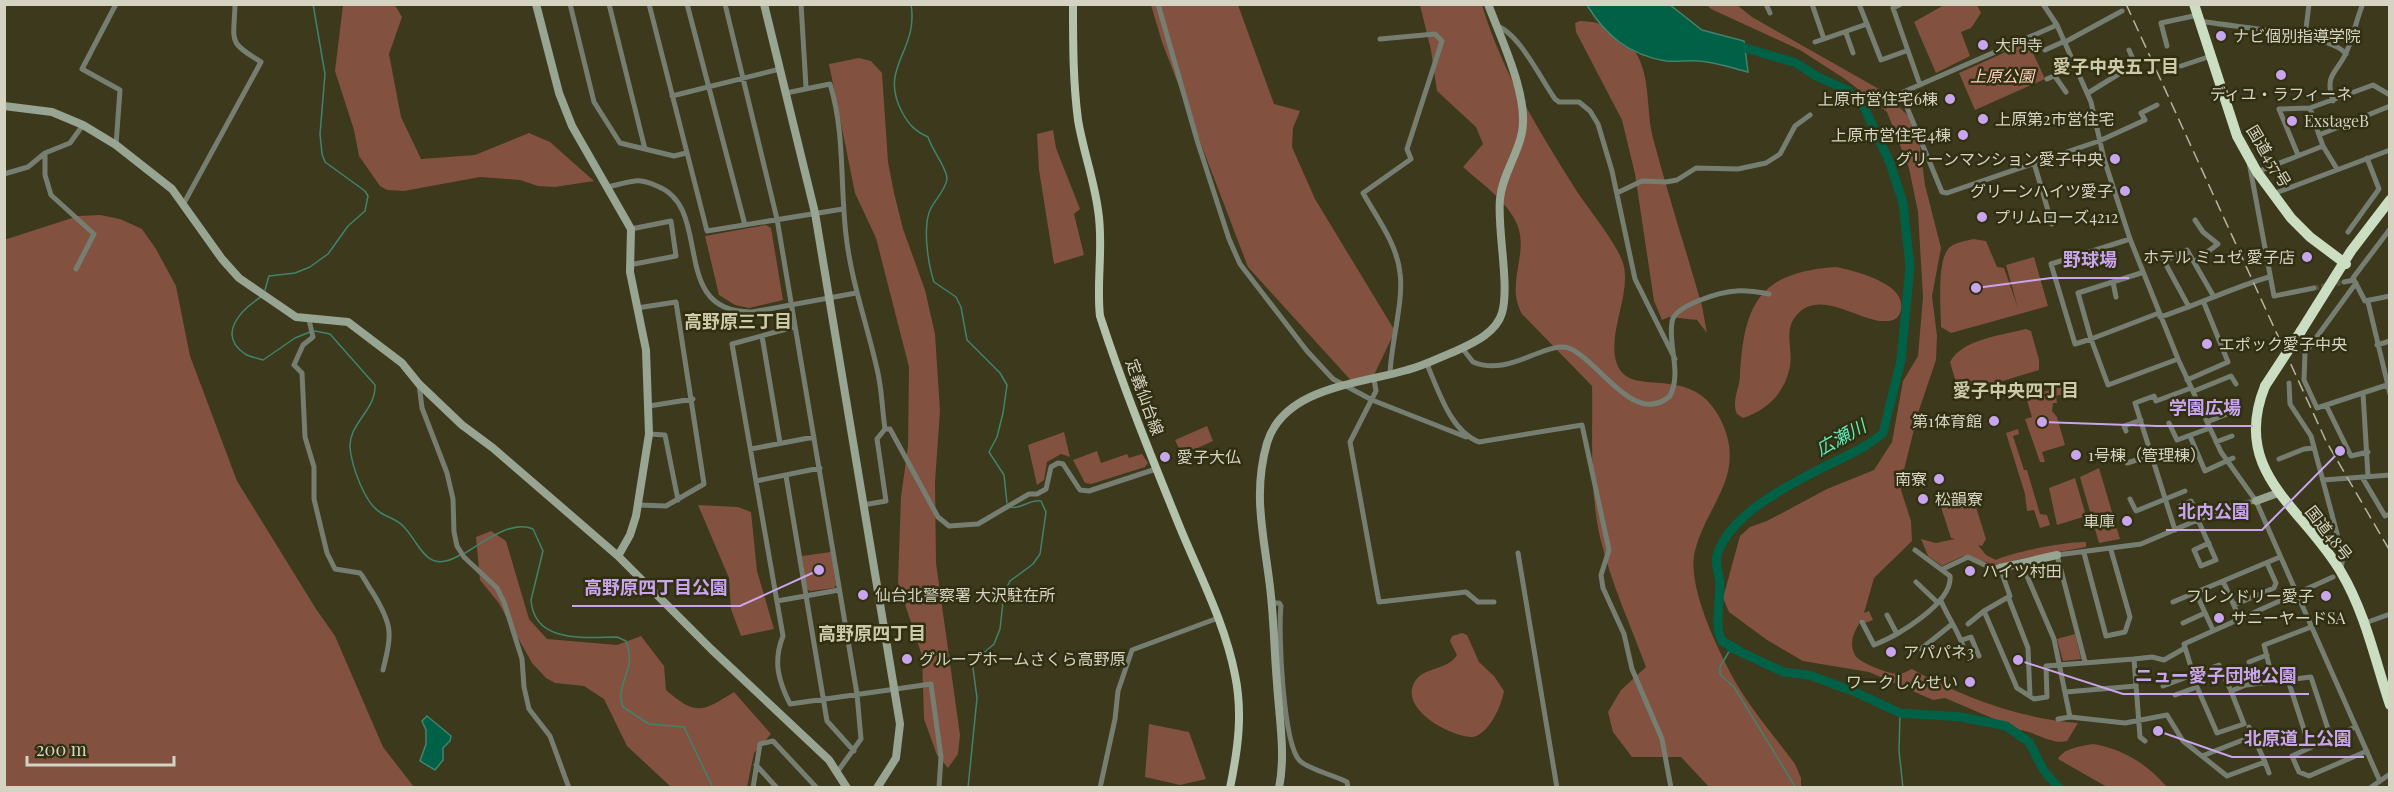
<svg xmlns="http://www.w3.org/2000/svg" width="2394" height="792" font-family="'Playfair Display','Noto Sans JP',serif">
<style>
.green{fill:#82513f}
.water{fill:#006146;stroke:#40846c;stroke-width:1.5}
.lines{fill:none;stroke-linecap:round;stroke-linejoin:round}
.stream{stroke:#40846c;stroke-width:1.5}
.river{stroke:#006146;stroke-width:9}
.street-tunnel{stroke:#535036;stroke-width:5;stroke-dasharray:5 2.5;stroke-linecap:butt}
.street{stroke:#767e72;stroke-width:5}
.secondary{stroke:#98a592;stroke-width:8}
.primary{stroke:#b3c3ab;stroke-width:8}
.highway{stroke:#cbdec1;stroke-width:10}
.rail{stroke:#b6b4a1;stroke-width:1.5;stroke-dasharray:12 6;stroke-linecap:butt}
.highway-bridge{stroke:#cbdec1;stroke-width:10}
.poi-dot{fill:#c9a5ee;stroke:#312f12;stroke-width:2}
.labels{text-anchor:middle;stroke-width:5;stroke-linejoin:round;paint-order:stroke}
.poi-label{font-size:16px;fill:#d5d4c3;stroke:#312f12;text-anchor:start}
.park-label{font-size:16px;font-style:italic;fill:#fed0bf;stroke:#312f12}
.street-label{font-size:16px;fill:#d5d4c3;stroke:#312f12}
.neighbourhood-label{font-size:18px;font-weight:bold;fill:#cccaa9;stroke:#312f12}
.water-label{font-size:18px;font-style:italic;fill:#5dedbb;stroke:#312f12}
.leader{fill:none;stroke:#c9a5ee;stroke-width:2}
.callout-dot{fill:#c9a5ee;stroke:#312f12;stroke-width:2}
.callout-label{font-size:18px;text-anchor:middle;font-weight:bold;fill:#c9a5ee;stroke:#312f12;stroke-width:5;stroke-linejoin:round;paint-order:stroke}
</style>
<rect width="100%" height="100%" fill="#3c391d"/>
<path class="green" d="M343 5H395L402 17 389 54 401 117 421 159 475 155 529 133 550 142 594 181 555 187 538 186 520 180 480 177 404 191 387 190 380 186 359 156 354 130 335 71Z
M1151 5H1238L1274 104 1300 111 1293 128 1292 147 1315 199 1395 331 1374 375 1356 386 1248 267 1162 42Z
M1420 5H1482C1502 72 1539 131 1576 190 1589 210 1616 242 1623 263 1633 295 1602 341 1620 370 1638 397 1698 361 1724 427 1744 478 1707 504 1695 551 1686 586 1719 652 1736 683 1753 712 1776 738 1795 764L1801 778V787H1709L1681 757H1632L1613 732 1608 712 1621 690 1646 667C1630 624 1611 583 1600 537 1589 488 1593 437 1592 386L1522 314C1504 281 1532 252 1515 220 1504 199 1480 182 1463 167L1483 144 1476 127 1437 91 1431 50Z
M1707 5H1737L1752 17 1886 93 1909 117 1919 140 1925 185 1941 248 1932 296 1937 336 1936 360 1918 413 1902 478 1901 490 1911 521 1912 541 1874 578 1864 613 1869 611 1873 620 1865 623 1862 619C1855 630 1848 642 1855 655 1858 662 1890 675 1899 674 1903 674 1909 670 1912 669 1962 697 2021 719 2078 723L2067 741C2052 745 2036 732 2020 730L1945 698 1933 700 1869 672 1803 661 1767 640 1729 612 1723 598 1740 536 1750 527 1767 521 1827 489 1874 470 1892 442 1903 381 1918 356 1923 297 1918 212 1909 168 1887 112 1845 79 1800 50 1711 9Z
M1944 5H1977L1981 13 1971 28 1961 32 1970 56 1936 73 1914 22Z
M1580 21C1606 22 1623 30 1636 53 1651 78 1646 111 1653 138 1668 195 1686 250 1702 306L1707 333 1697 320 1669 317 1662 320 1654 301 1635 174 1622 120 1576 32 1575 23Z
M2028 42 2045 79 1975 110 1959 73Z
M859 58 871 61 882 73 888 162 894 193 903 229 925 290 935 334 940 411 935 482 936 563 960 735 958 754 948 768 937 755 924 719 922 656 898 583 901 497 908 446 909 367 876 238 855 193 829 64Z
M1053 130 1056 148 1080 209 1074 214 1084 255 1054 264 1039 170 1037 134Z
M100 215 120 219 142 229 156 249 176 286 190 356 237 481 316 609 335 636 383 747 414 787H5L4 240 78 216Z
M766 225 771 228 783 300 749 308 735 305 719 295 705 236Z
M1973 239 1986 241 1997 267 2004 268 2018 308 2006 265 2034 257 2048 306 1951 333 1941 327C1941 309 1936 259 1950 247 1956 242 1966 241 1973 239Z
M1836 267C1855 271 1911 284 1900 313 1897 320 1892 321 1885 321 1859 322 1818 286 1795 317 1784 332 1793 350 1790 366 1785 393 1767 410 1743 418L1737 414C1731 400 1740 389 1740 374 1744 302 1761 272 1836 267Z
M2026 329 2031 331 2039 360V370L1976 389 1961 388 1955 379 1950 362C1962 339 2003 335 2026 329Z
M2073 383V391L2056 396 2057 403H2053L2052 411 2057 417 2065 445 2042 452 2045 462H2040L2025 419 2032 417 2026 397Z
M1207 426 1213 441 1182 455 1175 440Z
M2018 429 2019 434 2013 436 2024 470H2027L2040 514 2047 515 2050 525 2040 528 2034 510 2027 511 2025 494 2006 433Z
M1064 432 1070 457 1061 454 1047 462 1044 480 1037 485 1028 445Z
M1097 451 1101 463 1127 454 1129 458 1142 454 1148 463 1145 467 1091 484 1085 483 1073 460Z
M2099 468 2120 539 2099 543 2080 477Z
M2075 478 2086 516 2057 525 2049 488Z
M1971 491 1986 539 1982 546 1978 545 1986 555 1996 560C2011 552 2069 541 2086 542V547L2020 559 2000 566 1963 556 1942 566 1928 556 1921 539 1936 543 1955 539 1951 538 1939 501Z
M698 505 738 507 751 512 757 571 774 629 741 636 731 609 729 578Z
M491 531 506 541 529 619 547 639 617 645 641 636 664 666 666 690C696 716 702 712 734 692L771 734 754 753 747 787H671L627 746 604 699 584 686 555 683 546 678 532 663 498 602 480 580 476 537Z
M831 552 836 585 834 588 810 591 807 589 802 556Z
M1462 633 1467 635 1479 662 1494 676 1504 691C1502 705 1488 736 1472 737 1452 737 1407 713 1412 689 1417 665 1446 673 1457 655L1450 641 1452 636Z
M2075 634 2081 659 2063 661 2057 639Z
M1149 724 1189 732 1206 779 1180 785 1145 777Z
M2093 744C2123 749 2147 764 2167 787H2107L2058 759C2064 748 2081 746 2093 744Z"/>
<path class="water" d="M1587 5H1670L1702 30 1744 41 1748 72C1732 68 1715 62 1699 61 1688 60 1677 62 1666 61 1629 55 1605 35 1587 5Z
M427 716 451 736 450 741 443 748V760L435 770 420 761 426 744V730L422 721Z"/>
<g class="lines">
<path class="stream" d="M911 4C919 52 878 66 902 112 909 125 915 131 928 137 932 150 948 170 947 179 946 189 935 200 931 208 922 225 928 264 934 282L956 297 961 307 967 340 1000 373 1007 385 1003 413 997 437 989 452 1004 475 1007 503
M265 290 269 276 295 273 310 267 328 254 348 226 365 211 368 196 365 191 325 162 322 154 320 134 325 74 313 4
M261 297C242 309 216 334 245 354 250 357 257 358 263 360L295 338 310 332
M315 331 330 334 375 385C377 409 348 424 350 448 352 466 364 503 381 513 389 518 397 519 404 527 422 546 426 575 460 555
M465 553C482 543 512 519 533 529L543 551 531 600C534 644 585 637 617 637L626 641C638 670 614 683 623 707L649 724 684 727 713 788
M1731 648 1720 667V674L1734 687 1796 788
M1900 713 1899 751 1903 788
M968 788 977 698 973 668 979 657 994 644 1000 629 1004 593 1010 581 1033 564 1040 554 1046 512 1041 501C1029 499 1021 510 1010 507"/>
<path class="river" d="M1731 648 1738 650 1722 641 1719 634C1716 617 1720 600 1720 583 1719 573 1714 563 1718 552 1734 512 1787 486 1824 467 1844 457 1866 448 1883 433L1901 360 1910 266 1903 203 1890 163 1863 105 1847 90 1816 76 1796 63 1735 45
M1732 648 1783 672 1809 675 1855 692 1900 713 1961 717 2006 726 2029 742 2044 771 2059 788"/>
<path class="street-tunnel" d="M2314 288 2344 282"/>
<path class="street" d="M570 4 594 102 620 143 674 156 686 153
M609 4 645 149
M649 4 707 231 843 209
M687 4 745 225
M725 4 777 219 857 694 861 739 838 771
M801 4 806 87
M1158 4 1197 140 1229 239 1240 264 1307 351 1333 379 1372 400 1466 437
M1766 4 1770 13
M1812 4 1824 39 1867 24 1881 60 1906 51
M1859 4 1867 24
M1901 4 1893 8 1920 85
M2043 4 2057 25 2091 102 2104 159 2130 239 2178 359 2221 452 2256 501 2379 779
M2201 21C2230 27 2331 33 2346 54
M2057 25 1901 93 1942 192 1947 193 2099 141 2145 120 2141 113 2157 105
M1496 26C1518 31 1542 81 1555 99L1559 102H1579L1590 111 1598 124 1612 171 1635 279 1675 359
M1846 33 1853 53
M2305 37 2309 4
M1380 39 1435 34 1442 41 1407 149 1411 159 1363 193C1377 218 1397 244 1400 273 1404 300 1391 343 1390 374
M1815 42 1824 39
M2065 42 2122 11
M2167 46 2161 23 2198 15
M2045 50 2065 41
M2181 66 2211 56
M2054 75 2066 92
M2047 79 2076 66
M786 93 830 84C845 132 840 184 846 235 851 281 867 324 877 369 882 388 882 409 885 429L877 439 886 501 863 505
M2088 93 2135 64 2129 50
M672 96 780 69
M2333 101C2324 74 2337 73 2346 53 2353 38 2356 21 2362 6
M2310 108 2319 135
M116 145 120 90 82 69 116 4
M2323 146 2337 169
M45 153V175L51 195 94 234 76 269
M2298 155 2279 109 2310 108 2373 85 2390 95
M2249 162 2274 296 2314 288
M2034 163 2052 224
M2257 172 2323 146 2319 135 2390 106
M4 174 28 167 45 153 70 143 83 125
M608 187C617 185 626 182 635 181 642 180 650 183 657 186 715 208 667 313 752 312L856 293
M1617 193 1642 181 1666 182 1677 180 1696 168 1738 169 1766 163 1780 154 1795 126 1810 115
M2273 194 2390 150
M184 203 261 62C227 41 234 43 235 4
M2390 229 2353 278 2365 301 2390 296
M2348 232 2379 189 2367 158
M2130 239 2051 264 2075 344 2091 339 2108 385 2178 359
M2194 262 2218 244 2203 232 2195 220
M629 265 676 256 671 221 631 229
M2141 273 2078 293 2091 339 2159 313
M2113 282 2116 297
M2344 282 2354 280
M2356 283 2305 353 2304 380 2317 408 2387 385
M2368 302 2390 394
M2189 307 2164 261 2187 250 2214 297
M637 308 676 302 704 484 666 506 639 505
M2160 317C2197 305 2232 288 2269 277
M309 320 313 337 303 345 294 365 302 373 305 437 314 467V499L327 553 335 569 360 573C365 579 368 586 373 593 393 626 392 633 383 670
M794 327 732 344 783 636C773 661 778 680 790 704L931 684 941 757 939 788
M762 336 780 443
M2377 345 2390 341
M1462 348 1473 362C1510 378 1548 338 1571 349 1600 362 1634 427 1670 396 1682 371 1668 348 1672 322 1674 305 1721 292 1736 291 1747 290 1758 292 1769 294
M1426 362C1438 389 1450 431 1479 442L1582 425 1609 550 1601 575 1603 588 1624 634 1632 669 1662 739 1671 788
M1374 379 1376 391 1350 442 1379 602 1466 592 1478 602H1494
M2187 380 2228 362 2204 303
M2289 383 2290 404 2311 436 2343 556 2341 570
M419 384 422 408 447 473 453 499 454 532 457 546 464 557 497 588 504 602 522 659 524 687 529 709 550 736 569 788
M2194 391 2231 376 2236 384
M2363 393 2368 476
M2326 405 2351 456 2368 452
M649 406 693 399
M2207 422 2232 412
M2169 423 2177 440 2210 428
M885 429H890L938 517 949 526 978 524 1029 494H1037L1046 489 1051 467 1058 463 1063 464 1080 490 1089 491 1156 469
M2126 431 2124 426 2141 420
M649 434 665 435 678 500
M2190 436 2205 471 2233 458
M2216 442 2232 436
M751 449 814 437
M2279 459 2304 449 2314 448
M2127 463 2150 456
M786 476 827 721 854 751
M2362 477 2385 516 2390 514
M2323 480 2390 475
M756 481 820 468
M2130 499 2136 511 2185 491
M2180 506 2191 501 2201 518
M2198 520 2216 560 2201 566 2194 550 2209 543
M2175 530 2135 403 2154 396 2156 401 2191 388
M1518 553 1557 788
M2084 553 2106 636 2125 632 2130 617 2111 550
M2021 562 2054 639 2070 717 2125 723 2167 715 2183 741 2227 776 2265 762 2249 727
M1943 569 1968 557 1989 567 2000 568 2010 596 1984 611 2017 688 2034 699 2047 697 2046 666 2134 659 2140 737 2145 741
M2223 581 2240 619
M1916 582 1938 603
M2196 593 2212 628
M2009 599 2028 648 2030 696
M777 601 839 590
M1941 601C1948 618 1961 635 1965 652
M2173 602 2280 557
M1272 603H1279L1281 606C1278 632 1283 745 1300 761 1310 770 1334 775 1347 782L1348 788
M2234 605 2274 588 2276 583 2267 563
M1887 615 1897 634
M1862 622 1874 645C1897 636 1953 603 1950 576L1915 550
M2183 623 2205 613
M2365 623 2390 614
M1968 624 1984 611
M1962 640 1971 637 1979 656
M1921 649 1951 625
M2134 659 2152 657 2164 660 2185 648
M2085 662 2057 555 2141 544 2233 505 2256 501
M2249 662 2267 655
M2269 665 2264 645 2311 627
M2288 680 2310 748
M2163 686 2219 665 2231 691
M2066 692 2136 686
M2175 695 2197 687
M2058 719 2070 717
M2355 727 2292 756 2299 772 2309 776 2367 751
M2331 738 2311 677 2246 685 2231 691 2244 724 2217 733 2197 687 2184 644 2333 577
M2202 756 2253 736
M2265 762 2269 773
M756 765 777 788
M753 788 760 744 773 741 817 788
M1100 788 1115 719 1118 691 1132 650 1218 618
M2370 788 2390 774"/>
<path class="secondary" d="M536 4 559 93 572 126 631 229 630 272 646 350 649 434 636 516 630 535 618 556
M764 4 815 213 900 724 896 758 877 788
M4 106 52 112 83 125 116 145 172 189 222 259 239 278 296 317 348 322 402 363 419 384 462 425 493 448 618 556 711 649 829 760 847 788
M2256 501 2278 493
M2000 568 2057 555
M1279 788C1286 754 1279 717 1277 683 1274 649 1274 614 1269 579 1263 532 1253 492 1267 443 1284 387 1360 384 1407 370 1424 366 1440 357 1456 351 1473 343 1496 333 1502 313 1510 285 1497 230 1500 199 1502 175 1518 155 1522 132 1529 96 1501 39 1488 4"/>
<path class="primary" d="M1073 4C1073 44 1073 81 1078 120 1083 150 1094 180 1098 210 1104 245 1096 281 1100 316 1123 387 1151 456 1179 525 1199 574 1225 623 1235 675 1243 713 1238 749 1230 788"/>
<path class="highway" d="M2194 4 2237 136 2257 172 2291 218 2310 237 2346 264
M2301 331 2351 251 2390 200
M2265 386C2230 473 2303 507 2341 572 2365 612 2375 660 2390 705"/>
<path class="rail" d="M2126 4 2326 441 2390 551"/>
<path class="highway-bridge" d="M2265 386 2301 331"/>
</g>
<g class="poi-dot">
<circle cx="2221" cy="36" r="6"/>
<circle cx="1983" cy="45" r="6"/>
<circle cx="2281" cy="75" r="6"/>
<circle cx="1950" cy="99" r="6"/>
<circle cx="1983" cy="119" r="6"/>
<circle cx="2292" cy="121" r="6"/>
<circle cx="1963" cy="135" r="6"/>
<circle cx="2115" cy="159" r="6"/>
<circle cx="2125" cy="191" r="6"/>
<circle cx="1982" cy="217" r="6"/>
<circle cx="2307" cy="257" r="6"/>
<circle cx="2207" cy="344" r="6"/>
<circle cx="1994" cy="421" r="6"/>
<circle cx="2076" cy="455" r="6"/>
<circle cx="1165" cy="457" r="6"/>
<circle cx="1939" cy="479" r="6"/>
<circle cx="1923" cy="499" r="6"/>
<circle cx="2127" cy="521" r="6"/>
<circle cx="1970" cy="571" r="6"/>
<circle cx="863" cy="595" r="6"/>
<circle cx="2326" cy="596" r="6"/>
<circle cx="2219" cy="618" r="6"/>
<circle cx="1891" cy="652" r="6"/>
<circle cx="907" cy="659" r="6"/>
<circle cx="1970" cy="682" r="6"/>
</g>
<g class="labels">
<g class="poi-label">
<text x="2233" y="42">ナビ個別指導学院</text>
<text x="1995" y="51">大門寺</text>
<text x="2281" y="100" text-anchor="middle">ディユ・ラフィーネ</text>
<text x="1938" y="105" text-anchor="end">上原市営住宅6棟</text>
<text x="1995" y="125">上原第2市営住宅</text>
<text x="2304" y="127">ExstageB</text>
<text x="1951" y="141" text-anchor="end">上原市営住宅4棟</text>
<text x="2103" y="165" text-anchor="end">グリーンマンション愛子中央</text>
<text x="2113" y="197" text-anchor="end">グリーンハイツ愛子</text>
<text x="1994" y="223">プリムローズ4212</text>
<text x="2295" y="263" text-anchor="end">ホテル ミュゼ 愛子店</text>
<text x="2219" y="350">エポック愛子中央</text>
<text x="1982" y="427" text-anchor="end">第1体育館</text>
<text x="2088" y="461">1号棟（管理棟）</text>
<text x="1177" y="463">愛子大仏</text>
<text x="1927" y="485" text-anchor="end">南寮</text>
<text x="1935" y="505">松韻寮</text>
<text x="2115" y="527" text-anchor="end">車庫</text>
<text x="1982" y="577">ハイツ村田</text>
<text x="875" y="601">仙台北警察署 大沢駐在所</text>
<text x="2314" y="602" text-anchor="end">フレンドリー愛子</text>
<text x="2231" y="624">サニーヤードSA</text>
<text x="1903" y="658">アパパネ3</text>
<text x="919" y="665">グループホームさくら高野原</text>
<text x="1958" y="688" text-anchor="end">ワークしんせい</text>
</g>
<g class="park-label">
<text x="2002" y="82">上原公園</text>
</g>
<g class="street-label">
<text transform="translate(2269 156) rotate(59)" y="6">国道457号</text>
<text transform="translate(1145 397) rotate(70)" y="6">定義仙台線</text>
<text transform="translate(2329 533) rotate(52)" y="6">国道48号</text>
</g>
<g class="neighbourhood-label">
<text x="2116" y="73">愛子中央五丁目</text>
<text x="738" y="328">高野原三丁目</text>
<text x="2016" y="397">愛子中央四丁目</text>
<text x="872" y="640">高野原四丁目</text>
</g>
<g class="water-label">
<text transform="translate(1841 438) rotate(-29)" y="6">広瀬川</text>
</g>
</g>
<path class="leader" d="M1976 288L2051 278H2129M2042 422L2157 426H2253M2340 451L2262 530H2166M819 570L740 606H572M2018 660L2123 694H2309M2158 731L2232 757H2364"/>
<g class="callout-dot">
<circle cx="1976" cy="288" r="6"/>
<circle cx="2042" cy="422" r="6"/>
<circle cx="2340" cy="451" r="6"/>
<circle cx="819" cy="570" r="6"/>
<circle cx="2018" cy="660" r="6"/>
<circle cx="2158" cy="731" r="6"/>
</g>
<g class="callout-label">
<text x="2090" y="266">野球場</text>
<text x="2205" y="414">学園広場</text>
<text x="2214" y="518">北内公園</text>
<text x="656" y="594">高野原四丁目公園</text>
<text x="2216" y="682">ニュー愛子団地公園</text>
<text x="2298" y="745">北原道上公園</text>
</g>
<rect width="2394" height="792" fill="none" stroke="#d5d4c3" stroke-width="12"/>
<path d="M27 756v9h147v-9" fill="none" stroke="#d5d4c3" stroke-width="3"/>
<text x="36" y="756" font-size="18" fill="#d5d4c3" stroke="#312f12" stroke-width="4.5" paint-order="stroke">200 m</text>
</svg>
